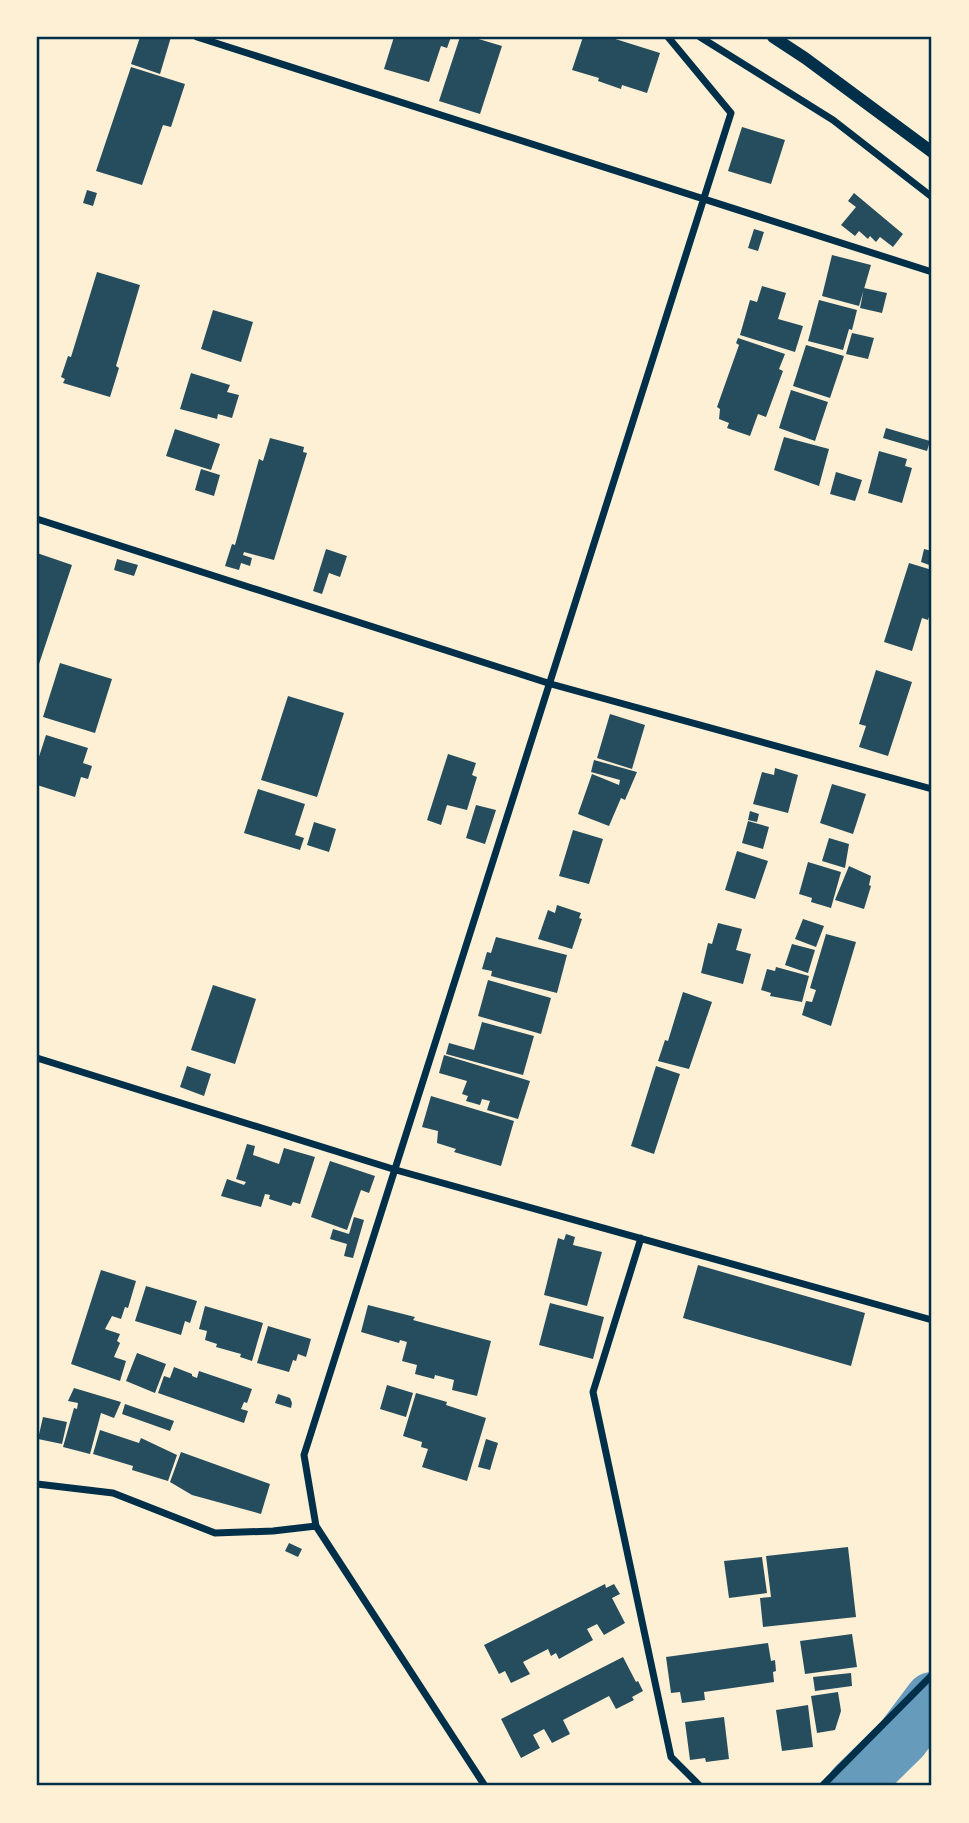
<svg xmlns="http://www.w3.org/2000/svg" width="969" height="1823" font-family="'Noto Sans',sans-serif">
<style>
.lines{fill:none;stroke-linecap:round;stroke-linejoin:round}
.river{stroke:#669bbc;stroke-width:54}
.building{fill:#264d5e}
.minor{stroke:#003049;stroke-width:7}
.tertiary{stroke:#003049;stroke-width:12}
.neatline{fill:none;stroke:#003049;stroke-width:2.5}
</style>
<rect width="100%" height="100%" fill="#fdf0d5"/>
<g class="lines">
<path class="river" d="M854 1786 902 1739 932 1699"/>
</g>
<path class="building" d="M140 37H171L160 74 131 64Z
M394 37H451L447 48 441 46 429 82 384 69Z
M460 37H472L502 46 480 114 439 101Z
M583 37H609L660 53 647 93 622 85 621 89 598 81 599 78 572 70Z
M131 67 185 84 171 127 163 125 142 185 96 171Z
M742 127 785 140 771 184 728 171Z
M87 190 97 193 93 206 83 203Z
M854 193 903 234 893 247 880 237 876 242 870 236 868 239 859 231 855 236 841 225 856 207 848 201Z
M754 229 764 232 758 251 748 248Z
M832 255 871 265 859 306 822 296Z
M97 272 140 285 116 366 119 368 110 397 63 383 65 379 61 377 68 356 71 357Z
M762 286 786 293 778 319 803 326 795 352 740 335 750 300 757 302Z
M864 288 887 293 882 313 860 308Z
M819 300 857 310 852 330 849 329 843 350 808 341Z
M213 310 253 322 241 362 201 349Z
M852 333 874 338 868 359 846 354Z
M738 338 785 354 779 369 783 371 766 417 758 414 750 436 727 428 729 423 719 419 720 409 717 407 739 345 736 343Z
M806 345 844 356 830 398 793 386Z
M191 373 230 385 227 392 239 395 232 418 218 414 217 419 180 409Z
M791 390 828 402 815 441 779 428Z
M886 428 930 441 927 451 883 438Z
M175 429 220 444 211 470 166 456Z
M784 437 829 449 819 486 774 470Z
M270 438 304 447 303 452 307 453 274 560 244 552 243 555 252 558 250 566 241 563 239 570 225 566 232 544 235 545 259 459 263 461Z
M879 451 907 459 905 466 912 468 902 503 868 493Z
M201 469 220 475 214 496 195 490Z
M836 472 862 480 855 501 830 494Z
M326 549 347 556 340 577 329 573 322 594 313 591Z
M924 549 932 551V566L921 562Z
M37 553 72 565 37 670Z
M117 559 138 565 134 576 114 570Z
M909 563 932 570V607L928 620 922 618 912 651 884 642Z
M60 663 112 679 95 733 43 717Z
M876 670 912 682 888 756 859 747 866 726 859 724Z
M288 696 344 713 317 797 261 780Z
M610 714 645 725 632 769 597 758Z
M46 735 88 748 83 763 92 766 88 779 81 777 75 797 37 785V763Z
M448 754 476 763 472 775 477 777 467 810 447 805 441 825 427 820Z
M594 760 637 772 625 800 621 798 609 826 578 814 592 774 619 785 620 780 591 772Z
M775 768 798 775 788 813 753 804 762 772 774 775Z
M832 784 866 794 853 834 820 823Z
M258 789 305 804 295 835 304 838 300 850 244 833Z
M476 805 496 810 485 844 466 838Z
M750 811 759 814 757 822 748 820Z
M748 821 769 827 763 849 742 843Z
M314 822 336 829 329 852 307 845Z
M573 830 603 839 589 884 559 876Z
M829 838 849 844 845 868 822 861Z
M737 851 768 861 755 899 725 890Z
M808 862 841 872 831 908 811 902 812 898 799 894Z
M849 866 871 876 869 885 871 886 864 909 835 900Z
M557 905 581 913 579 918 582 919 572 949 538 939 548 910 555 913Z
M803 919 824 926 816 947 795 939Z
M718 923 742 929 736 950 751 954 743 984 701 973 708 943 712 944Z
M826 934 856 942 831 1026 802 1015 806 1001 812 1002 816 990 810 988Z
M496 937 567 955 557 993 491 976 492 971 482 969 487 952 491 953Z
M792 944 815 950 808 973 785 965Z
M776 967 809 976 802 1002 770 996 771 993 761 990 767 969 775 971Z
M488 980 551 998 541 1034 478 1016Z
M213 985 256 999 235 1064 191 1050Z
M683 992 712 1002 689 1069 658 1061 665 1040 668 1041Z
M482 1022 534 1036 523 1075 446 1054 449 1043 474 1050Z
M444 1055 530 1081 518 1119 487 1110 490 1101 482 1099 480 1105 466 1101 468 1096 462 1094 467 1081 439 1073Z
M187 1066 211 1074 204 1096 180 1087Z
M656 1066 680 1074 654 1154 631 1146Z
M431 1096 514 1121 501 1166 454 1152 456 1149 437 1143 438 1131 422 1127Z
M247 1144 255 1146 253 1155 279 1164 284 1148 315 1157 300 1204 293 1202 291 1206 269 1199 270 1195 265 1194 261 1207 221 1196 227 1179 244 1185 246 1182 236 1179Z
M330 1161 375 1176 369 1193 361 1190 347 1230 311 1217Z
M354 1217 364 1220 353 1258 344 1256 347 1244 330 1239 333 1229 349 1234Z
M566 1234 575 1237 573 1245 602 1252 587 1306 544 1295 558 1238 564 1240Z
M698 1265 865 1313 851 1366 683 1318Z
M101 1270 136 1281 128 1308 125 1307 121 1319 112 1316 105 1329 120 1334 117 1341 120 1343 114 1357 126 1361 120 1381 71 1364Z
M146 1286 197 1301 190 1323 185 1321 181 1335 135 1321Z
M550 1303 604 1317 593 1359 539 1345Z
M368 1305 415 1317 413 1320 491 1341 477 1396 452 1390 454 1380 435 1375 434 1379 415 1374 417 1365 402 1361 407 1342 400 1340 399 1343 361 1332Z
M205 1306 263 1323 252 1361 240 1357 241 1354 216 1347 217 1344 205 1340 207 1331 199 1329Z
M268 1326 311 1339 306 1357 298 1354 296 1361 293 1360 289 1372 257 1363Z
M137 1353 166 1364 155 1393 126 1381Z
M174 1367 192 1374V1376L197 1378 199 1371 252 1389 247 1403 244 1402 241 1409 248 1411 244 1423 158 1393 164 1376 170 1378Z
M387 1385 413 1393 406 1417 380 1409Z
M74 1388 121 1402 114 1418 101 1413 90 1454 63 1447 74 1408 77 1409 78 1403 68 1401Z
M416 1393 447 1402 446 1405 486 1418 467 1481 422 1467 428 1449 421 1447 422 1442 403 1436Z
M278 1394 290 1398 292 1403 291 1408 275 1403Z
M125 1404 174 1421 170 1431 122 1414Z
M43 1417 67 1422 62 1444 38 1439Z
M100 1430 139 1443 141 1438 177 1455 168 1481 132 1470 133 1466 93 1454Z
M486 1439 498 1443 490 1470 478 1467Z
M181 1452 270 1484 261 1514 192 1495 170 1482Z
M289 1543 302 1549 298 1557 285 1551Z
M848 1547 856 1617 763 1627 760 1598 771 1597 766 1556Z
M762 1557 767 1593 729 1598 724 1561Z
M605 1584 606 1588 614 1584 620 1594 612 1598 625 1623 604 1635 597 1624 587 1629 593 1640 559 1659 556 1653 551 1656 548 1649 523 1662 530 1674 511 1683 505 1671 499 1674 484 1645Z
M852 1634 857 1667 805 1674 800 1641Z
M768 1643 771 1661 775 1660 776 1671 773 1672 774 1682 704 1692 705 1700 682 1703 680 1692 671 1693 666 1657Z
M623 1657 636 1682 638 1681 643 1691 632 1697 634 1700 616 1709 609 1696 563 1720 570 1734 552 1743 544 1729 533 1735 540 1748 521 1758 501 1719Z
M851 1673 852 1686 815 1691 813 1677Z
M838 1692 841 1711 835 1730 817 1733 811 1696Z
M808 1705 813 1747 782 1751 776 1710Z
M724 1717 729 1759 706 1762 705 1758 690 1760 685 1722Z"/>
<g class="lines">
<path class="minor" d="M197 37 932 272
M700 37 833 120 932 197
M37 519 551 684 932 789
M37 1058 396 1170 932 1320
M641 1238 593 1392 671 1757 700 1786
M37 1484 113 1493 215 1533 273 1531 316 1526
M485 1786 316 1526 304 1455 731 113 668 37
M822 1786 932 1675"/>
<path class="tertiary" d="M773 37 805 58 932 152"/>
</g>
<rect width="969" height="1823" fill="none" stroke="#fdf0d5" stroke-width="77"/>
<rect x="38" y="38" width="892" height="1746" class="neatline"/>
</svg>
